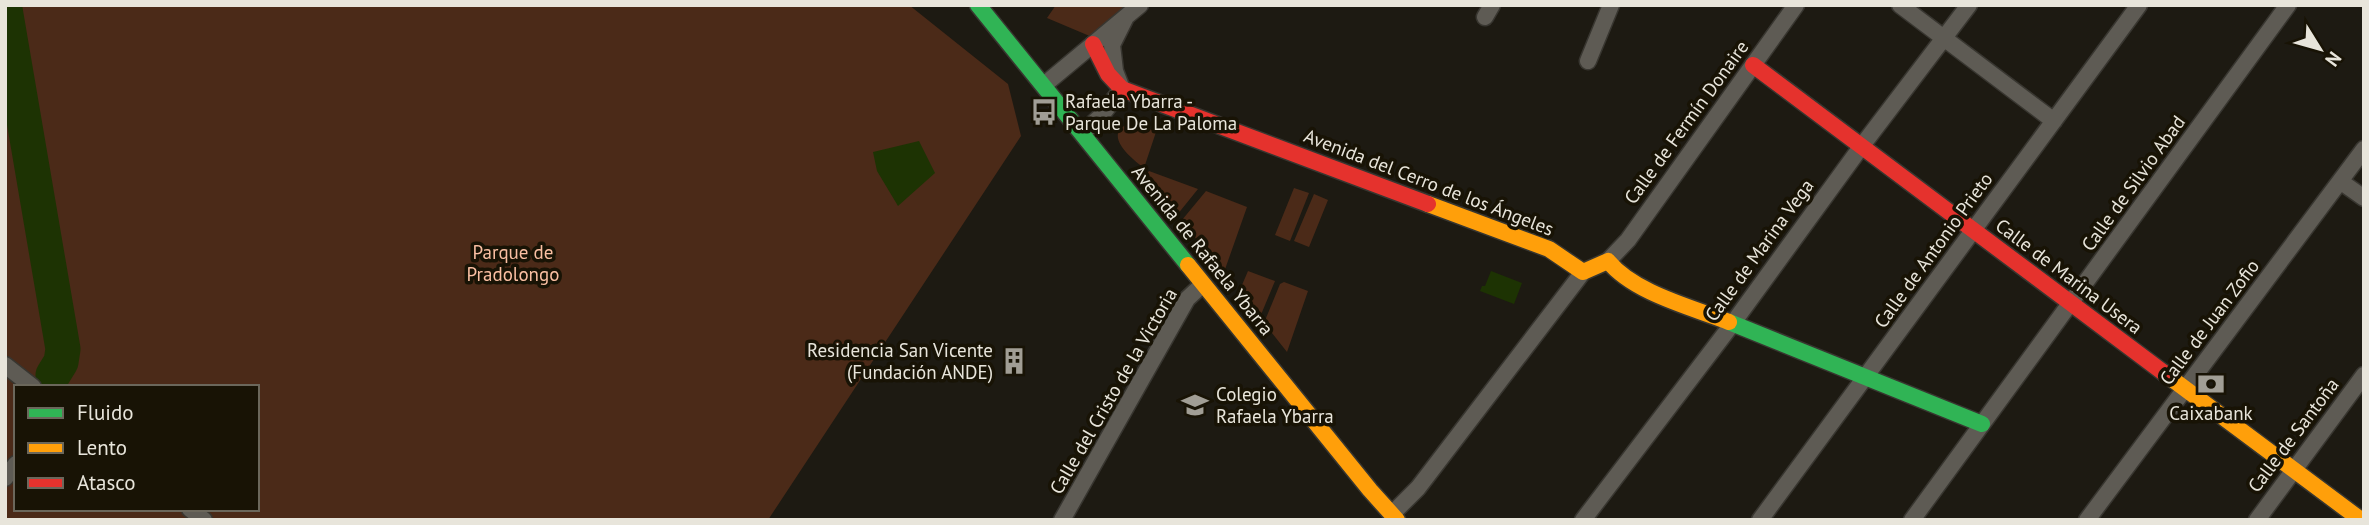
<svg xmlns="http://www.w3.org/2000/svg" width="2369" height="525" font-family="'PT Sans',sans-serif">
<style>
.green{fill:#4b2a18;fill-rule:evenodd}
.water{fill:#1d3303}
.lines{fill:none;stroke-linecap:round;stroke-linejoin:round}
.river{stroke:#1d3303;stroke-width:35}
.street-casing{stroke:#383630;stroke-width:19}
.fast-casing{stroke:#383630;stroke-width:19}
.slow-casing{stroke:#383630;stroke-width:19}
.jam-casing{stroke:#383630;stroke-width:19}
.street{stroke:#5e5b54;stroke-width:16}
.fast{stroke:#30b455;stroke-width:16}
.slow{stroke:#ff9f0a;stroke-width:16}
.jam{stroke:#e5322d;stroke-width:16}
.labels{text-anchor:middle;stroke-width:7;stroke-linejoin:round;paint-order:stroke}
.poi-label{font-size:19px;fill:#e8e5db;stroke:#181305;text-anchor:start}
.street-label{font-size:19px;fill:#e8e5db;stroke:#181305}
.park-label{font-size:19px;fill:#fabfa2;stroke:#181305}
</style>
<rect width="100%" height="100%" fill="#1d1a12"/>
<path class="green" d="M5 5H909L1008 84 1021 136 768 520H5ZM16 387H257V509H16Z
M1056 5H1126L1092 37 1047 18Z
M1130 123H1137L1156 132 1144 168C1131 158 1101 134 1130 123Z
M1149 171 1198 189 1177 215 1146 175Z
M1294 188 1309 193 1290 241 1275 235Z
M1206 191 1247 207 1223 275 1182 220Z
M1314 194 1328 200 1309 247 1294 241Z
M1248 271 1275 281 1260 317 1239 292Z
M1284 282 1308 291 1287 352 1264 323 1280 284Z"/>
<path class="water" d="M919 141 935 173 898 206 877 171 873 152Z
M1491 271 1522 283 1514 304 1480 291 1482 286H1485Z"/>
<g class="lines">
<path class="river" d="M5 9 63 349 61 362 53 375"/>
<defs>
<path id="street" d="M1900 5 2054 121
M1485 17 1492 5
M1588 61 1611 5
M1044 85 1140 5
M1082 133 1100 117 1122 89 1115 71 1112 45 1125 19
M2340 181 2364 198
M1608 261 1628 240 1796 5
M5 365 33 387
M5 478 16 464
M190 509 204 520
M1392 514 1418 488 1583 272
M1062 520 1187 299 1202 285
M1583 520 1733 323 1861 147 1969 5
M1760 520 2139 5
M1912 520 2288 5
M2087 520 2364 149
M2257 520 2364 375"/>
<path id="fast" d="M978 5 1188 265
M1729 322 1982 424"/>
<path id="slow" d="M1428 204 1549 249 1583 272 1608 261C1634 293 1691 307 1729 322
M1188 265 1370 490 1397 520
M2164 373 2361 520"/>
<path id="jam" d="M1093 44 1108 74 1122 89 1428 204
M1753 65 2164 373"/>
</defs>
<use href="#street" class="street-casing"/>
<use href="#fast" class="fast-casing"/>
<use href="#slow" class="slow-casing"/>
<use href="#jam" class="jam-casing"/>
<use href="#street" class="street"/>
<use href="#fast" class="fast"/>
<use href="#slow" class="slow"/>
<use href="#jam" class="jam"/>
</g>
<defs>
<symbol id="bus-bare" viewBox="-9 -9 18 18"><path d="M-5-6H5V4H4V6H2V4H-2V6H-4V4H-5ZM-3.5-4V0h7V-4ZM-3.5 1.2v1.5H-2V1.2ZM2 1.2v1.5H3.5V1.2Z" fill="#a19e95" stroke="#181305" stroke-width="2.5" paint-order="stroke"/></symbol>
<symbol id="building-bare" viewBox="-9 -9 18 18"><path d="M-4-6H4V6H1V3H-1V6H-4ZM-2.5-4.3h1.7v1.8h-1.7ZM.8-4.3h1.7v1.8H.8ZM-2.5-1h1.7V.8h-1.7ZM.8-1h1.7V.8H.8Z" fill="#a19e95" stroke="#181305" stroke-width="2.5" paint-order="stroke"/></symbol>
<symbol id="bank-bare" viewBox="-9 -9 18 18"><path d="M-6-4H6V4H-6ZM0-2.3a2.3 2.3 0 1 0 0 4.6a2.3 2.3 0 1 0 0-4.6Z" fill="#a19e95" stroke="#181305" stroke-width="2.5" paint-order="stroke"/></symbol>
<symbol id="school-bare" viewBox="-9 -9 18 18"><path d="M0-5L7-2L0 1L-7-2ZM-4 1L0 2.5L4 1V4Q0 6-4 4Z" fill="#a19e95" stroke="#181305" stroke-width="2.5" paint-order="stroke"/></symbol>
</defs>
<g fill-rule="evenodd">
<use href="#bus-bare" x="1025" y="93" width="38" height="38"/>
<use href="#building-bare" x="995" y="342" width="38" height="38"/>
<use href="#bank-bare" x="2192" y="365" width="38" height="38"/>
<use href="#school-bare" x="1176" y="386" width="38" height="38"/>
</g>
<g class="labels">
<g class="poi-label">
<text x="1065" y="108">Rafaela Ybarra -<tspan x="1065" dy="22">Parque De La Paloma</tspan></text>
<text x="993" y="357" text-anchor="end">Residencia San Vicente<tspan x="993" dy="22">(Fundación ANDE)</tspan></text>
<text x="1216" y="401">Colegio<tspan x="1216" dy="22">Rafaela Ybarra</tspan></text>
<text x="2211" y="420" text-anchor="middle">Caixabank</text>
</g>
<g class="street-label">
<text transform="translate(1686 122) rotate(-54)" y="7">Calle de Fermín Donaire</text>
<text transform="translate(1429 182) rotate(21)" y="7">Avenida del Cerro de los Ángeles</text>
<text transform="translate(2133 183) rotate(-54)" y="7">Calle de Silvio Abad</text>
<text transform="translate(1203 250) rotate(51)" y="7">Avenida de Rafaela Ybarra</text>
<text transform="translate(1759 250) rotate(-54)" y="7">Calle de Marina Vega</text>
<text transform="translate(1933 250) rotate(-54)" y="7">Calle de Antonio Prieto</text>
<text transform="translate(2069 276) rotate(37)" y="7">Calle de Marina Usera</text>
<text transform="translate(2209 322) rotate(-53)" y="7">Calle de Juan Zofio</text>
<text transform="translate(1113 391) rotate(-60)" y="7">Calle del Cristo de la Victoria</text>
<text transform="translate(2293 435) rotate(-53)" y="7">Calle de Santoña</text>
</g>
<g class="park-label">
<text x="513" y="259">Parque de<tspan x="513" dy="22">Pradolongo</tspan></text>
</g>
</g>
<rect width="2369" height="525" fill="none" stroke="#e8e5db" stroke-width="14"/>
<rect x="14" y="385" width="245" height="126" fill="#181305" stroke="#6b675b" stroke-width="2"/>
<rect x="28" y="408" width="35" height="10" fill="#30b455" stroke="#6b675b" stroke-width="2"/>
<text x="77" y="420" font-size="21" fill="#e8e5db">Fluido</text>
<rect x="28" y="443" width="35" height="10" fill="#ff9f0a" stroke="#6b675b" stroke-width="2"/>
<text x="77" y="455" font-size="21" fill="#e8e5db">Lento</text>
<rect x="28" y="478" width="35" height="10" fill="#e5322d" stroke="#6b675b" stroke-width="2"/>
<text x="77" y="490" font-size="21" fill="#e8e5db">Atasco</text>
<g transform="translate(2320 49) rotate(127)" stroke="#181305" stroke-width="5" paint-order="stroke">
<path d="M0-5L12 26L0 18L-12 26Z" fill="#e8e5db"/>
<text y="-10" font-size="19" font-weight="bold" text-anchor="middle" fill="#e8e5db">N</text>
</g>
</svg>
